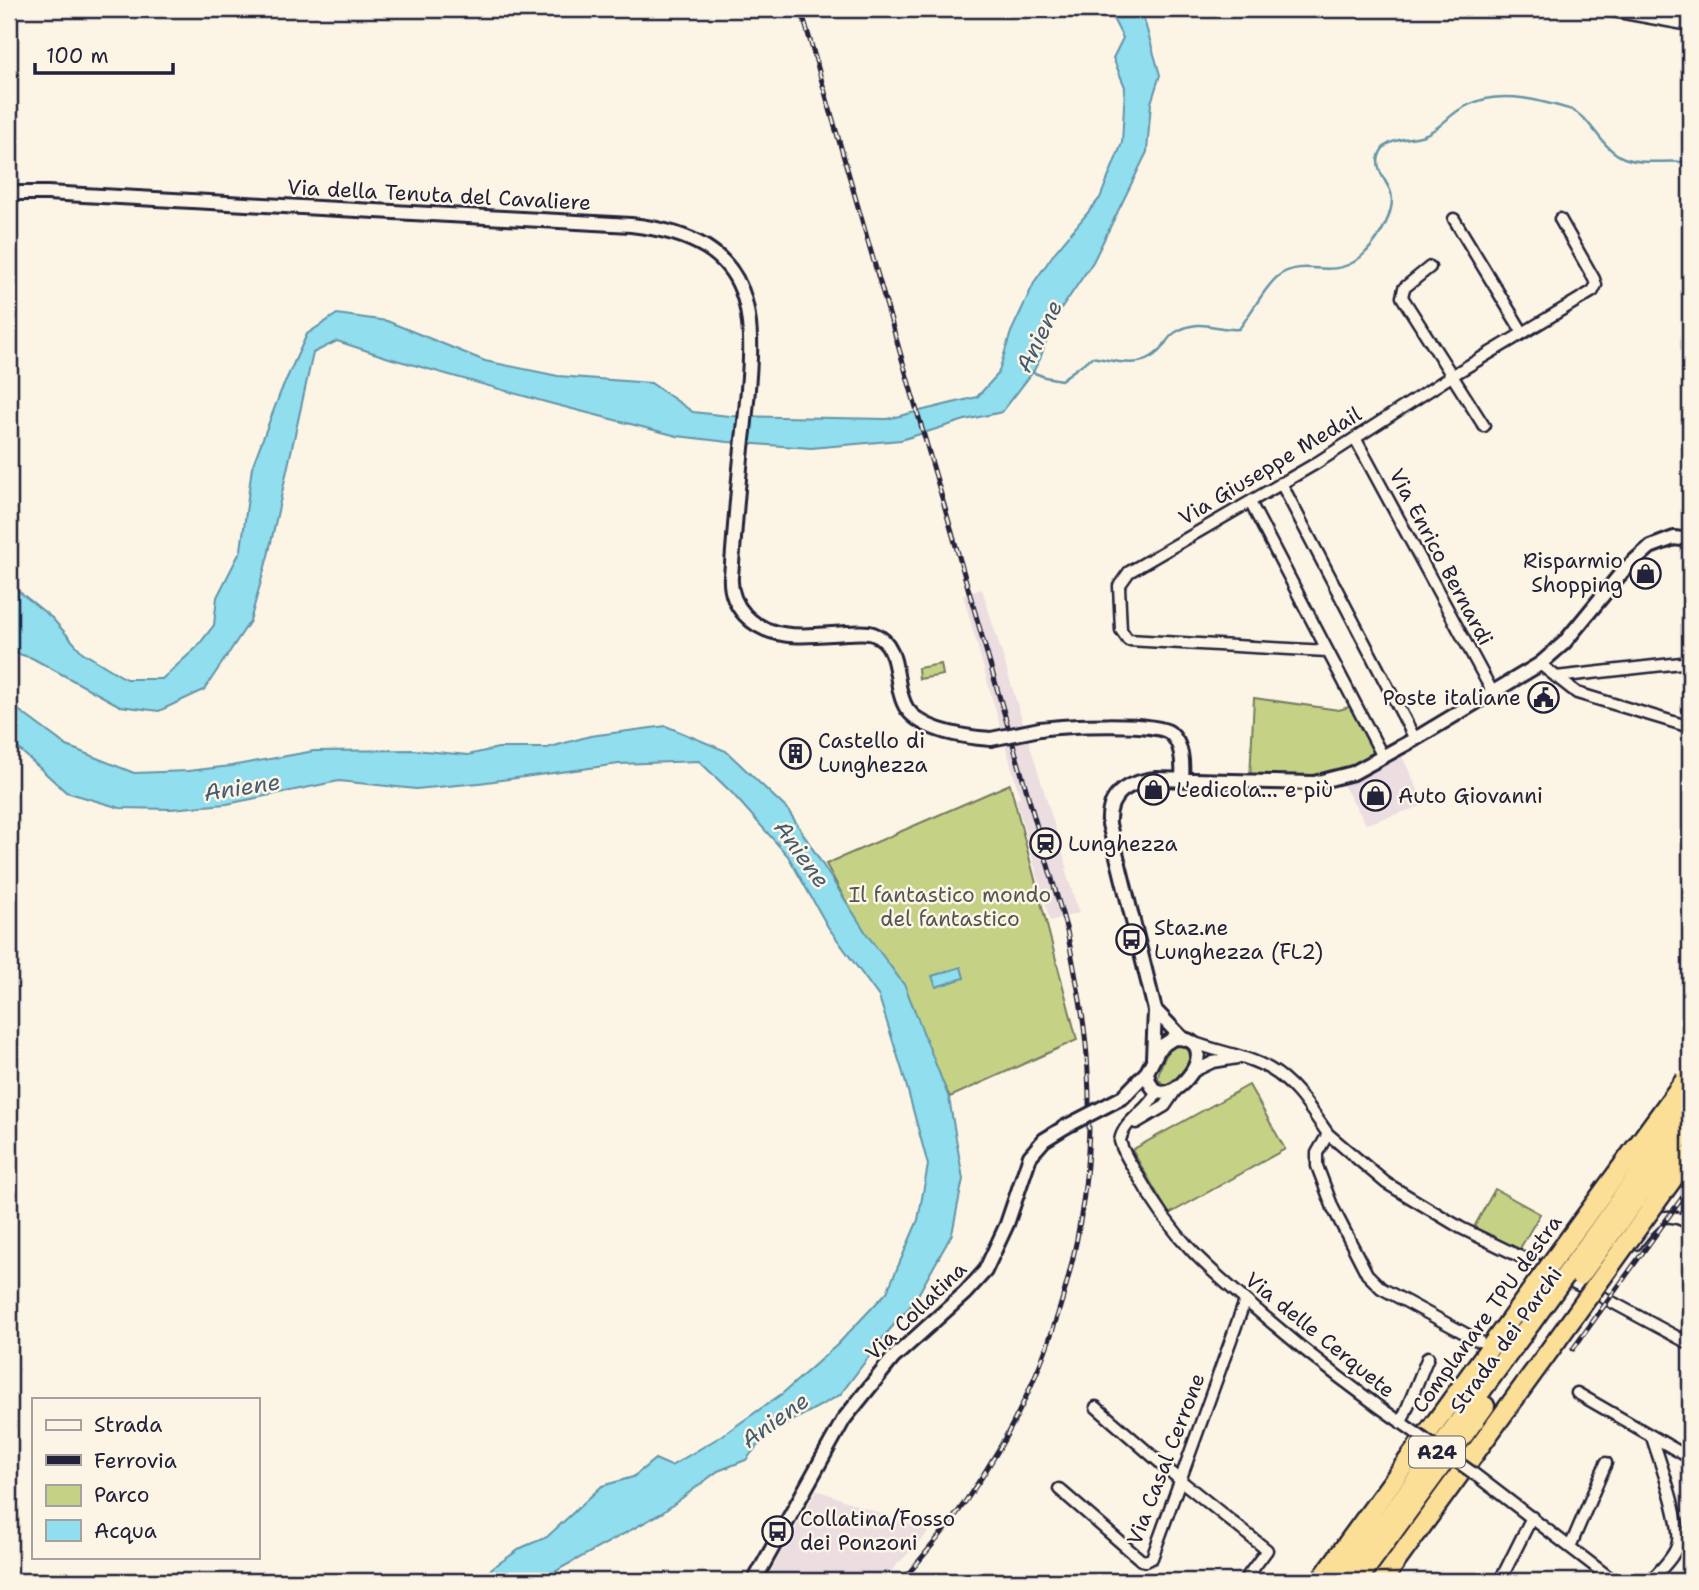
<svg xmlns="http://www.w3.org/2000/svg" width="1699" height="1590" font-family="'Shantell Sans',sans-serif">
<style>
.built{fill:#ebdde0}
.green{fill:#c5d286;stroke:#747a60;stroke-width:2}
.water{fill:#90deee;stroke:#6493a6;stroke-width:2}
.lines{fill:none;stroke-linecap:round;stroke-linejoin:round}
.stream{stroke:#6493a6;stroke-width:2.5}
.minor-casing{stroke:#22223b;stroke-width:15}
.tertiary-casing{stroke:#22223b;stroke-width:18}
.motorway-casing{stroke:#22223b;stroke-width:23}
.minor{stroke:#fcf5e5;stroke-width:10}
.tertiary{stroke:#fcf5e5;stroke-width:12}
.motorway{stroke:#fbdf96;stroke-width:18}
.rail-casing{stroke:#22223b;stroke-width:5}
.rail{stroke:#fcf5e5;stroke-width:2.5;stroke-dasharray:8;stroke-linecap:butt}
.minor-bridge-casing{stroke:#22223b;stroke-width:15;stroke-linecap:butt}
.tertiary-bridge-casing{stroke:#22223b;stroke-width:18;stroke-linecap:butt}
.motorway-bridge-casing{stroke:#22223b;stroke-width:23;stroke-linecap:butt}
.minor-bridge{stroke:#fcf5e5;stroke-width:10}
.tertiary-bridge{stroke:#fcf5e5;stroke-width:12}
.motorway-bridge{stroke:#fbdf96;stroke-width:18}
.labels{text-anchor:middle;stroke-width:5;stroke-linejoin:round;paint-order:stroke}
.shield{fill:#fcf5e5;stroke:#63616e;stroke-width:2}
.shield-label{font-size:19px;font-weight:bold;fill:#22223b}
.street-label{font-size:21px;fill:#22223b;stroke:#fcf5e5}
.poi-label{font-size:21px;fill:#22223b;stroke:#fcf5e5;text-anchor:start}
.park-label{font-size:21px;fill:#535752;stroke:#fcf5e5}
.water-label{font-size:23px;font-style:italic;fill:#435a71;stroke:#fcf5e5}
</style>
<rect width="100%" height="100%" fill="#fcf5e5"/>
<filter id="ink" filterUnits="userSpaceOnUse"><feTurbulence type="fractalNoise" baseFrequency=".0143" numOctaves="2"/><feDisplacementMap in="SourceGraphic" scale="14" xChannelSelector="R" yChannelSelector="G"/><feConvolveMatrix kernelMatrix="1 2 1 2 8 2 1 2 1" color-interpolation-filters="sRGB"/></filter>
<g filter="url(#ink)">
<path class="built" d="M982 589 1066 863 1068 868 1065 869 1079 913 1050 921 1016 799 1020 797 963 595Z
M1401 754 1425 805 1366 824 1342 783Z
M817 1490 929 1532 881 1581H765Z"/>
<path class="green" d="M941 664 943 675 919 679 918 668Z
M1254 698 1339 710 1352 706 1378 756 1355 768 1316 779 1250 778Z
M1010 784 1077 1040 950 1097 826 864Z
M1176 1045C1206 1047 1180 1081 1164 1085L1158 1079C1159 1068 1166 1051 1176 1045Z
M1249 1085 1285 1149 1169 1214 1132 1150Z
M1495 1189 1540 1214 1518 1252 1474 1227Z"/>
<path class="water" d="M1108 9H1141L1160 75 1151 103 1147 152 1093 262 1053 321 1040 359 1033 372 1002 412 965 420 901 440 811 448 728 442 677 436 549 403 389 358 337 341 313 353 268 556 250 621 204 690 159 711 120 706 32 658 9 651V590L16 589 52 618 82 652 126 679H162L197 647 214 625 217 597 241 550 252 467 281 391 307 334 337 314 387 321 485 361 558 376 651 383 693 412 729 416 887 419 977 397 998 374 1011 332 1035 281 1055 252 1100 198 1122 143 1125 87 1113 58 1123 38Z
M9 703 67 746 134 773 188 771 231 766 314 751 414 750 468 755 498 748H547L590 736 666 726 726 751 788 810 868 936 905 986 949 1098 963 1179 952 1234 914 1302 886 1334 840 1395 766 1435 746 1460 718 1471 662 1513 561 1568 542 1581H481L492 1568 523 1547 547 1537 602 1486 633 1477 655 1459 671 1466 723 1435 783 1393 837 1345 887 1292 918 1220 928 1165 903 1073 879 997 828 927 788 856 732 793 699 761 619 764 479 783 416 789 339 781 227 804 171 809 120 808 66 792 9 740Z
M961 967 964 978 936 987 932 976Z"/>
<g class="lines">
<path class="stream" d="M1032 372 1045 377 1061 380 1092 357C1116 361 1139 370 1158 352 1165 346 1168 336 1176 332 1202 317 1216 331 1239 329 1250 315 1267 283 1281 274 1309 257 1336 284 1366 252 1379 239 1398 208 1390 190 1385 179 1375 169 1379 156 1384 137 1409 140 1424 135 1441 128 1445 119 1459 110 1495 87 1535 99 1572 110 1594 121 1601 149 1624 158 1643 165 1665 160 1684 162L1690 166"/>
<defs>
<path id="minor" d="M1602 9 1690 25
M1673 22 1676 9
M1454 219 1523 333
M1430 267 1404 288 1402 297 1484 426
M1355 438 1493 693
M1281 483 1415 739
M1250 502 1383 757
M1327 651 1128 640 1121 630 1119 586 1129 572 1315 464 1453 375 1593 291 1596 285 1594 279 1560 219
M1540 664 1577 693 1690 727
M1556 677 1690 662
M1192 1042C1217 1052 1246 1055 1270 1069 1296 1084 1311 1110 1328 1134L1317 1153V1166L1333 1208 1367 1274 1381 1288 1479 1341
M1192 1072 1213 1062 1237 1058
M1157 1091C1149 1111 1123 1120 1120 1141 1123 1154 1133 1167 1140 1179 1174 1241 1211 1271 1264 1316 1314 1359 1362 1396 1416 1433
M1136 1123 1165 1106 1178 1087
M1328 1134 1386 1183 1461 1228 1597 1294 1690 1344
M1636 1244C1653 1222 1662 1207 1690 1224
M1577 1393 1690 1458
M1096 1407 1180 1480 1267 1550 1244 1581
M1401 1423 1428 1357
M1473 1473 1614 1581
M1059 1489 1141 1560 1146 1561 1152 1558 1245 1301
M1570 1547 1606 1463
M1500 1581 1532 1517
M1650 1581C1659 1571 1673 1559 1677 1546 1684 1526 1659 1460 1652 1437"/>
<path id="tertiary" d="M9 193H47L631 225C767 240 755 323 744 431 738 479 735 528 731 576 730 590 735 604 745 615 771 643 812 635 846 633 855 633 865 631 873 634 903 644 892 687 907 709 924 732 965 737 991 739
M1040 729C1062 726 1155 721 1170 733 1183 744 1183 764 1182 779
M1155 1010 1182 1038
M1174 1038C1237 1037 1156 1134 1147 1072L1160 1047Z
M1153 1058 1155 1010 1109 824C1107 793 1129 782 1156 779L1314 783 1353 773 1415 739 1540 664 1564 643 1623 571 1650 547 1674 538 1690 540
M1123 1097 1147 1072
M754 1581 844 1419 893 1358 965 1293 985 1271 1007 1224 1030 1156 1044 1140 1065 1127"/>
<path id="motorway" d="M1320 1581 1515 1313
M1342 1581 1531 1323
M1357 1581 1485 1406
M1382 1581 1557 1340"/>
</defs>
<use href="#minor" class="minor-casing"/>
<use href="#tertiary" class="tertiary-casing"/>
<use href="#motorway" class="motorway-casing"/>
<use href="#minor" class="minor"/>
<use href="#tertiary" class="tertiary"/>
<use href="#motorway" class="motorway"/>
<defs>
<path id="rail" d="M801 9 1067 931C1076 978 1086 1024 1088 1072 1097 1224 1053 1378 965 1502 946 1530 924 1555 902 1581
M1573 1349 1690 1187"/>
</defs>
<use href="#rail" class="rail-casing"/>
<use href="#rail" class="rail"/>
<defs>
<path id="minor-bridge" d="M1416 1433 1473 1473"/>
<path id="tertiary-bridge" d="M991 739 1040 729
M1065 1127 1123 1097"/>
<path id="motorway-bridge" d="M1580 1276 1690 1125
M1515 1313 1685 1080
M1531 1323 1690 1103
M1557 1340 1690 1155"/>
</defs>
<use href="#minor-bridge" class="minor-bridge-casing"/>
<use href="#tertiary-bridge" class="tertiary-bridge-casing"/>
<use href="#motorway-bridge" class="motorway-bridge-casing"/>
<use href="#minor-bridge" class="minor-bridge"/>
<use href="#tertiary-bridge" class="tertiary-bridge"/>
<use href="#motorway-bridge" class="motorway-bridge"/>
</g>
</g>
<defs>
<symbol id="shop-ring" viewBox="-11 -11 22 22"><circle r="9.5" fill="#fcf5e5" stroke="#22223b" stroke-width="1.5"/><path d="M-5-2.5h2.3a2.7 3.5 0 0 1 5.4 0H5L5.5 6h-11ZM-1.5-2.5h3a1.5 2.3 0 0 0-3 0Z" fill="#22223b"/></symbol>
<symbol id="civic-ring" viewBox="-11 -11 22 22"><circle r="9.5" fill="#fcf5e5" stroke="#22223b" stroke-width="1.5"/><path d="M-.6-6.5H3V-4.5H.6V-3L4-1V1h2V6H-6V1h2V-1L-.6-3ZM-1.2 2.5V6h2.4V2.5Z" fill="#22223b"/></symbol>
<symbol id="building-ring" viewBox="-11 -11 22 22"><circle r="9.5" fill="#fcf5e5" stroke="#22223b" stroke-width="1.5"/><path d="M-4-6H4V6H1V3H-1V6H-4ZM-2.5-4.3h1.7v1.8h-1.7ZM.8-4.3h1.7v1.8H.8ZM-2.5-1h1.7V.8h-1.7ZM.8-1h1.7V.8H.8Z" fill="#22223b"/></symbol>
<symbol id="station-ring" viewBox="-11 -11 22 22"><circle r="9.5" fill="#fcf5e5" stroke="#22223b" stroke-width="1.5"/><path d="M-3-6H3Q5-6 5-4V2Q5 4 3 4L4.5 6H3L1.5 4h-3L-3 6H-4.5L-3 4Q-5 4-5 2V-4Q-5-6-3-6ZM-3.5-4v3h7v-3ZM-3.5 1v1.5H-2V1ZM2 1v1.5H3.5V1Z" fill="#22223b"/></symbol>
<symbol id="bus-ring" viewBox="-11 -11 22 22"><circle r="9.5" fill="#fcf5e5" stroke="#22223b" stroke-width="1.5"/><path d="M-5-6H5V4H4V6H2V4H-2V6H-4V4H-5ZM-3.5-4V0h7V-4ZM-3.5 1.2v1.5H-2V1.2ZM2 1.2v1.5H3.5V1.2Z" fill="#22223b"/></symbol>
</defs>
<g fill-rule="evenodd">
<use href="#shop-ring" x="1628" y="556" width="35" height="35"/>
<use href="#civic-ring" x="1526" y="680" width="35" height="35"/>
<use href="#building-ring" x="778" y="736" width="35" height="35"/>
<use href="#shop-ring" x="1136" y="772" width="35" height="35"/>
<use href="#shop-ring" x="1358" y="778" width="35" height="35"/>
<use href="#station-ring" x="1028" y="826" width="35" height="35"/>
<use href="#bus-ring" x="1114" y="922" width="35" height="35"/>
<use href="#bus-ring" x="760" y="1514" width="35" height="35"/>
</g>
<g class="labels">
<rect class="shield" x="1409" y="1436.5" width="56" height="31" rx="5"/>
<g class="shield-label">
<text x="1437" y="1459">A24</text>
</g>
<g class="street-label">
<text transform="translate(439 195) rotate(3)" y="7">Via della Tenuta del Cavaliere</text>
<text transform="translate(1270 466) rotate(-31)" y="7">Via Giuseppe Medail</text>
<text transform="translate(1441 557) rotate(62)" y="7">Via Enrico Bernardi</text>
<text transform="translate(916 1311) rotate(-44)" y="7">Via Collatina</text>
<text transform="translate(1487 1314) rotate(-54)" y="7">Complanare TPU destra</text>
<text transform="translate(1320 1335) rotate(39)" y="7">Via delle Cerquete</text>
<text transform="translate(1506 1340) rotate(-54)" y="7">Strada dei Parchi</text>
<text transform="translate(1166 1459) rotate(-69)" y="7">Via Casal Cerrone</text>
</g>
<g class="poi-label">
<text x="1623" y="568" text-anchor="end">Risparmio<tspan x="1623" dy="24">Shopping</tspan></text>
<text x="1521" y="705" text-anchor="end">Poste italiane</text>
<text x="818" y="748">Castello di<tspan x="818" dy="24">Lunghezza</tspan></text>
<text x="1176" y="797">L'edicola… e più</text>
<text x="1398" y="803">Auto Giovanni</text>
<text x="1068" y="851">Lunghezza</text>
<text x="1154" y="935">Staz.ne<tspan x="1154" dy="24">Lunghezza (FL2)</tspan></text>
<text x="800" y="1526">Collatina/Fosso<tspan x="800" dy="24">dei Ponzoni</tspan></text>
</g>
<g class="park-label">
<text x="950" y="902">Il fantastico mondo<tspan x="950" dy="24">del fantastico</tspan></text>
</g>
<g class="water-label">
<text transform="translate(1039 336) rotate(-64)" y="8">Aniene</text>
<text transform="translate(242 787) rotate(-9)" y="8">Aniene</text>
<text transform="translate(802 854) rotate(54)" y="8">Aniene</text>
<text transform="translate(775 1420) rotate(-36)" y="8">Aniene</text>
</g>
</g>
<rect width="1699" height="1590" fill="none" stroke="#fcf5e5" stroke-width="35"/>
<rect x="18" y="18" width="1664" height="1555" fill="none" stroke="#22223b" stroke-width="2.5" filter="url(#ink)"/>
<rect x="32" y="1398" width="228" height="161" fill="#fcf5e5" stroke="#a5a1a1" stroke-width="2"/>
<rect x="46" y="1420" width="35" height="10" fill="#fcf5e5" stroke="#a5a1a1" stroke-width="2"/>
<text x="94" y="1432" font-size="21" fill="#22223b">Strada</text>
<rect x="46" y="1455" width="35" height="10" fill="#22223b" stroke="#a5a1a1" stroke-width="2"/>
<text x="94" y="1468" font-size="21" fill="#22223b">Ferrovia</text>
<rect x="46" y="1485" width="35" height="21" fill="#c5d286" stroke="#a5a1a1" stroke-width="2"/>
<text x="94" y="1502" font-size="21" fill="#22223b">Parco</text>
<rect x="46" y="1520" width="35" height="21" fill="#90deee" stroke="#a5a1a1" stroke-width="2"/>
<text x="94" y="1538" font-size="21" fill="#22223b">Acqua</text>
<path d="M35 63v10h138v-10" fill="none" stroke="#22223b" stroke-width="3.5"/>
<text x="46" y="63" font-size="21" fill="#22223b" stroke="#fcf5e5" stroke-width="5" paint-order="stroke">100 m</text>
</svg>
